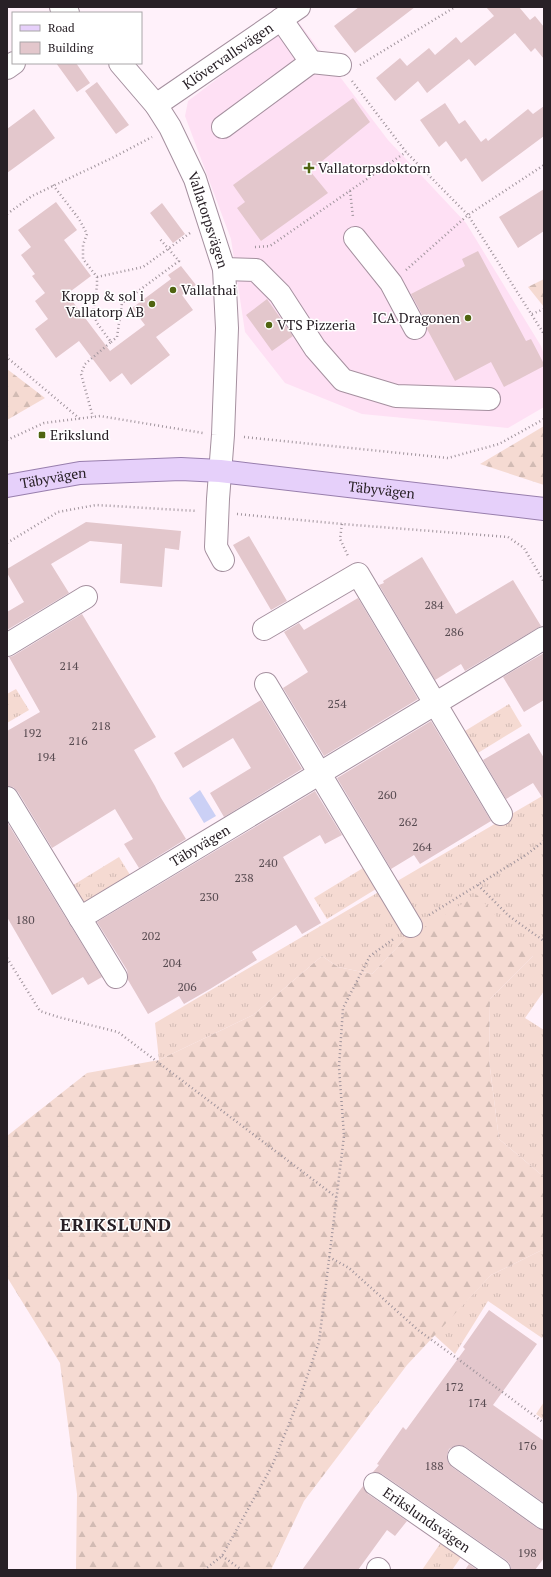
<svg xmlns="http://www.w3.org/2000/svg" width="551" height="1577" font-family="'PT Serif',serif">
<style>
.built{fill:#fee0f4}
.grass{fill:url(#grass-tufts)}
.forest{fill:url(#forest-firs)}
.water{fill:#cbd0f5}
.building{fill:#e3c7cc}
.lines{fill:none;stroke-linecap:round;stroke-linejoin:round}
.minor-casing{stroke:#a5909f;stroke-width:24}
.major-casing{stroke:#987ead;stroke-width:24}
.path{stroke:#a0949c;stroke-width:2.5;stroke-dasharray:1 3;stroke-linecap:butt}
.minor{stroke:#fff;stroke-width:22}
.major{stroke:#e6d0fa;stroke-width:22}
.poi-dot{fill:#4f6410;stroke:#fff;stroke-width:1.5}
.labels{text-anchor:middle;stroke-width:3;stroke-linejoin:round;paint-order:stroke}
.number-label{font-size:12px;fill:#574a50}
.street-label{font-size:14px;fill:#282026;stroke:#fff}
.poi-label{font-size:14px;fill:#282026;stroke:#fff;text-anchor:start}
.district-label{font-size:18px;font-weight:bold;letter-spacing:1px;fill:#282026;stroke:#fff}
</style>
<defs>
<pattern id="grass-tufts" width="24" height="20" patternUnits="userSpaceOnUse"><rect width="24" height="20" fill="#f5dad2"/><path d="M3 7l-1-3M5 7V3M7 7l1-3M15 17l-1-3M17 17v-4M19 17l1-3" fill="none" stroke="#d2bbb4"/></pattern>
<pattern id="forest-firs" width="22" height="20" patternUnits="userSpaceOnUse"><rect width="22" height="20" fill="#f5dad2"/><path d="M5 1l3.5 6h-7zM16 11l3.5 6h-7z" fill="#d2bbb4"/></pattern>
</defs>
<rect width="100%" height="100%" fill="#fff1fa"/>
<path class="built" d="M296 19 388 140 466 223 541 346 544 355V407L508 428 362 414 285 383 245 332 231 239 185 116 188 101Z"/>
<path class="grass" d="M16 689 29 710 7 723V694Z
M509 704 522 726 473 756 460 734Z
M544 795V991L525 1018 544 1030V1177L499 1139 489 1060 490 999 533 956 405 939 372 974 338 967 322 956 253 1015 159 1060 155 1023Z
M119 857 132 878 83 908 70 887Z
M363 868 376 889 327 919 314 898Z
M544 1249V1335L542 1338 488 1301 455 1354 434 1335 491 1275Z
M544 1402V1420L536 1414Z
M444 1538 464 1553 452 1570H422Z"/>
<path class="forest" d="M544 279V307L528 287Z
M7 369 45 398 7 420Z
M544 426V485L480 464Z
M477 895 533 956 490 999 489 1060 499 1139 544 1177V1249L491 1275 407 1365 304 1501 271 1570H76L77 1494 60 1363 7 1277V1136L87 1073 159 1060 253 1015 322 956 338 967 372 974 405 939Z"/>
<path class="water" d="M200 790 216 816 204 823 189 798Z"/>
<path class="building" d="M359 7H415L355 53 334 26Z
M486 7H519L530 20 535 16 544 27V59L535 48 531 52 515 33 475 66 469 59 427 93 418 81 395 101 376 78 400 58 407 66 429 48 435 55 456 37 461 43 494 16Z
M56 63H76L90 83 77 92Z
M97 82 129 125 116 134 85 91Z
M353 98 370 122 310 171 328 193 261 241 237 208 245 202 233 185Z
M445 103 459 124 465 120 481 142 486 138 488 141 528 109 533 114 544 106V136L482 182 466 158 461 162 446 141 439 147 420 120Z
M34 109 55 138 7 173V129Z
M544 189V231L518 248 499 217Z
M56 202 77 230 64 240 91 276 67 294 110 351 145 325 132 308 171 279 168 275 181 266 196 285 182 295 193 310 156 337 170 355 131 385 122 373 110 382 79 341 56 358 35 329 48 319 35 301 45 293 32 276 35 274 21 255 31 247 18 230Z
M162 203 185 234 173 243 150 213Z
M478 251 526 341 531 339 544 364V366L504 387 491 362 455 381 427 329 426 322 411 294 465 266 462 259Z
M267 299 293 336 272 351 246 315Z
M86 522 181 531 179 550 165 548 162 587 120 583 122 544 90 541 51 564 69 593 7 630V612L24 602 7 573V569Z
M249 536 287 601 271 610 233 545Z
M422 557 456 614 513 580 541 626 465 671 461 664 435 680 379 585 384 583 383 581Z
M358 598 418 699 324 756 283 688 308 672 284 632 299 623 304 630Z
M82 614 156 737 134 750 155 786 161 798 186 839 139 868 124 844 133 839 115 809 52 848 18 792 13 787 7 786V731L40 712 9 657 13 656Z
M544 653V700L524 712 503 677Z
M261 700 302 769 224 817 210 793 251 768 233 738 183 768 174 753Z
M431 721 491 821 420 864 414 855 391 869 337 778Z
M529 733 544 758V800L533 783 506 799 483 760Z
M315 791 342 835 325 844 320 835 283 857 321 923 302 934 296 925 252 952 257 960 210 989 184 1004 179 996 148 1014 128 980V976L127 970 97 922Z
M7 822 102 977 88 985 83 977 52 995 7 917Z
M489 1310 537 1344 493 1405 544 1441V1503L466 1447 460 1445 454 1446 449 1449 447 1455 448 1462 452 1467 537 1528 544 1530V1558L535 1570H511L510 1564 506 1560 382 1474 373 1472 379 1465 377 1464 403 1427 406 1430 465 1349 463 1347Z
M363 1486 368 1494 407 1521 395 1536 387 1530 358 1570H302Z
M469 1564 477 1570H465Z"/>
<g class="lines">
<defs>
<g id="minor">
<path d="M61 7 68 13"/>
<path d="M311 62 340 65"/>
<path id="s1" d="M120 63 156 105 170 127 195 179 224 269 227 328 223 435 218 499 216 547 223 560"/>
<path d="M7 68 14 63"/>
<path id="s2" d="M156 105 299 7"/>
<path d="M223 127 311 62 281 19"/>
<path d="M355 238 391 283 415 328"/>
<path d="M224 269 256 270 280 294 315 348 343 380 396 396 489 399"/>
<path d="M264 629 358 574 501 814"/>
<path d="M7 645 86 597"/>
<path d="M266 684 411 926"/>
<path d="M7 798 116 977"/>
<path id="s3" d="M80 918 544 638"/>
<path d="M459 1457 544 1518"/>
<path id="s4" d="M375 1484 499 1570"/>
<path d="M378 1569 379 1570"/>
</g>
<g id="major">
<path id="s5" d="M7 486 80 473 181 469 220 471 544 509"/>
</g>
</defs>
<use href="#minor" class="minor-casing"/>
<use href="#major" class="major-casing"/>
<path class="path" d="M360 65 455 7
M352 81 406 152 468 215 544 334
M53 185 79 219 87 234 83 245V259L97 277V286L93 313 97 323 111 342 85 364 81 374 93 417
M350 191 353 217
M7 214 32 196 112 158 152 137
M255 247 270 246 406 152
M406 270 468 215 544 165
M97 277 143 267 190 233
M532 314 544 309
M111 342 117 337 122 303 179 261 159 238
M7 355 9 359 80 419
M244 437 448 458 499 444 544 419
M7 440 44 423 100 416 203 433
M237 514 342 524 508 537 524 548 544 582
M342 524 340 539 348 556
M7 543 58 512 96 505 197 511
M478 885 509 916 544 941
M429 915 526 855 544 841
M7 958 40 1011 58 1017 118 1032 336 1197
M329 1257 349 1268 418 1330 462 1362 544 1423
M222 1556 242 1570
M204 1570 222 1556 272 1466 301 1394 319 1342 344 1136 339 1067 343 1008 370 956 395 938"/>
<use href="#minor" class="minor"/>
<use href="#major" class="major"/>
</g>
<g class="poi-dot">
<path d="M307 162h4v4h4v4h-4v4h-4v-4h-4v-4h4z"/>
<circle cx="173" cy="290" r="4"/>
<circle cx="152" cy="304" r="4"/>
<circle cx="468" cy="318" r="4"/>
<circle cx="269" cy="325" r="4"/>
<rect x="38" y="431" width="8" height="8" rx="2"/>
</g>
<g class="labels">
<g class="number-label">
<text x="434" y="609">284</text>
<text x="454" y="636">286</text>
<text x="69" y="670">214</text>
<text x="337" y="708">254</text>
<text x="101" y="730">218</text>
<text x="32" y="737">192</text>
<text x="78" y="745">216</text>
<text x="46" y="761">194</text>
<text x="387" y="799">260</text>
<text x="408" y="826">262</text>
<text x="422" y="851">264</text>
<text x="268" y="867">240</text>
<text x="244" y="882">238</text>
<text x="209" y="901">230</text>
<text x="25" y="924">180</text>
<text x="151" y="940">202</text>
<text x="172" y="967">204</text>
<text x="187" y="991">206</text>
<text x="454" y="1391">172</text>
<text x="477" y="1407">174</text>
<text x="527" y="1450">176</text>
<text x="434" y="1470">188</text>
<text x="527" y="1557">198</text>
</g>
<g class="street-label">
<text dy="5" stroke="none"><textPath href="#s2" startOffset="87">Klövervallsvägen</textPath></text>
<text dy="5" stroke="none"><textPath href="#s1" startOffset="182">Vallatorpsvägen</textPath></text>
<text dy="5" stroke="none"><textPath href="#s5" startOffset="47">Täbyvägen</textPath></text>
<text dy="5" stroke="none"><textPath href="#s5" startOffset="377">Täbyvägen</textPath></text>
<text dy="5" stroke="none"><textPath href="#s3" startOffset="140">Täbyvägen</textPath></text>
<text dy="5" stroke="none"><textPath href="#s4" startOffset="63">Erikslundsvägen</textPath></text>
</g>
<g class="poi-label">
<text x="318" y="173">Vallatorpsdoktorn</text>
<text x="181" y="295">Vallathai</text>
<text x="144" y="301" text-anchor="end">Kropp &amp; sol i<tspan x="144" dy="16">Vallatorp AB</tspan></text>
<text x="460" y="323" text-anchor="end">ICA Dragonen</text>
<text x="277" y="330">VTS Pizzeria</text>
<text x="50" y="440">Erikslund</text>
</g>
<g class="district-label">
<text x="116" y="1231">ERIKSLUND</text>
</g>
</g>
<rect width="551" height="1577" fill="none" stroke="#282026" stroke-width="16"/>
<rect x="12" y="12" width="130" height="52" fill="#ffffff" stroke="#a9a6a8"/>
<rect x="20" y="25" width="20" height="6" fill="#e6d0fa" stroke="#a9a6a8"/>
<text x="48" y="32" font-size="12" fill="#282026">Road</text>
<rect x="20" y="42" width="20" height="12" fill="#e3c7cc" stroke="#a9a6a8"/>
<text x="48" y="52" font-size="12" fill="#282026">Building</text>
</svg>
